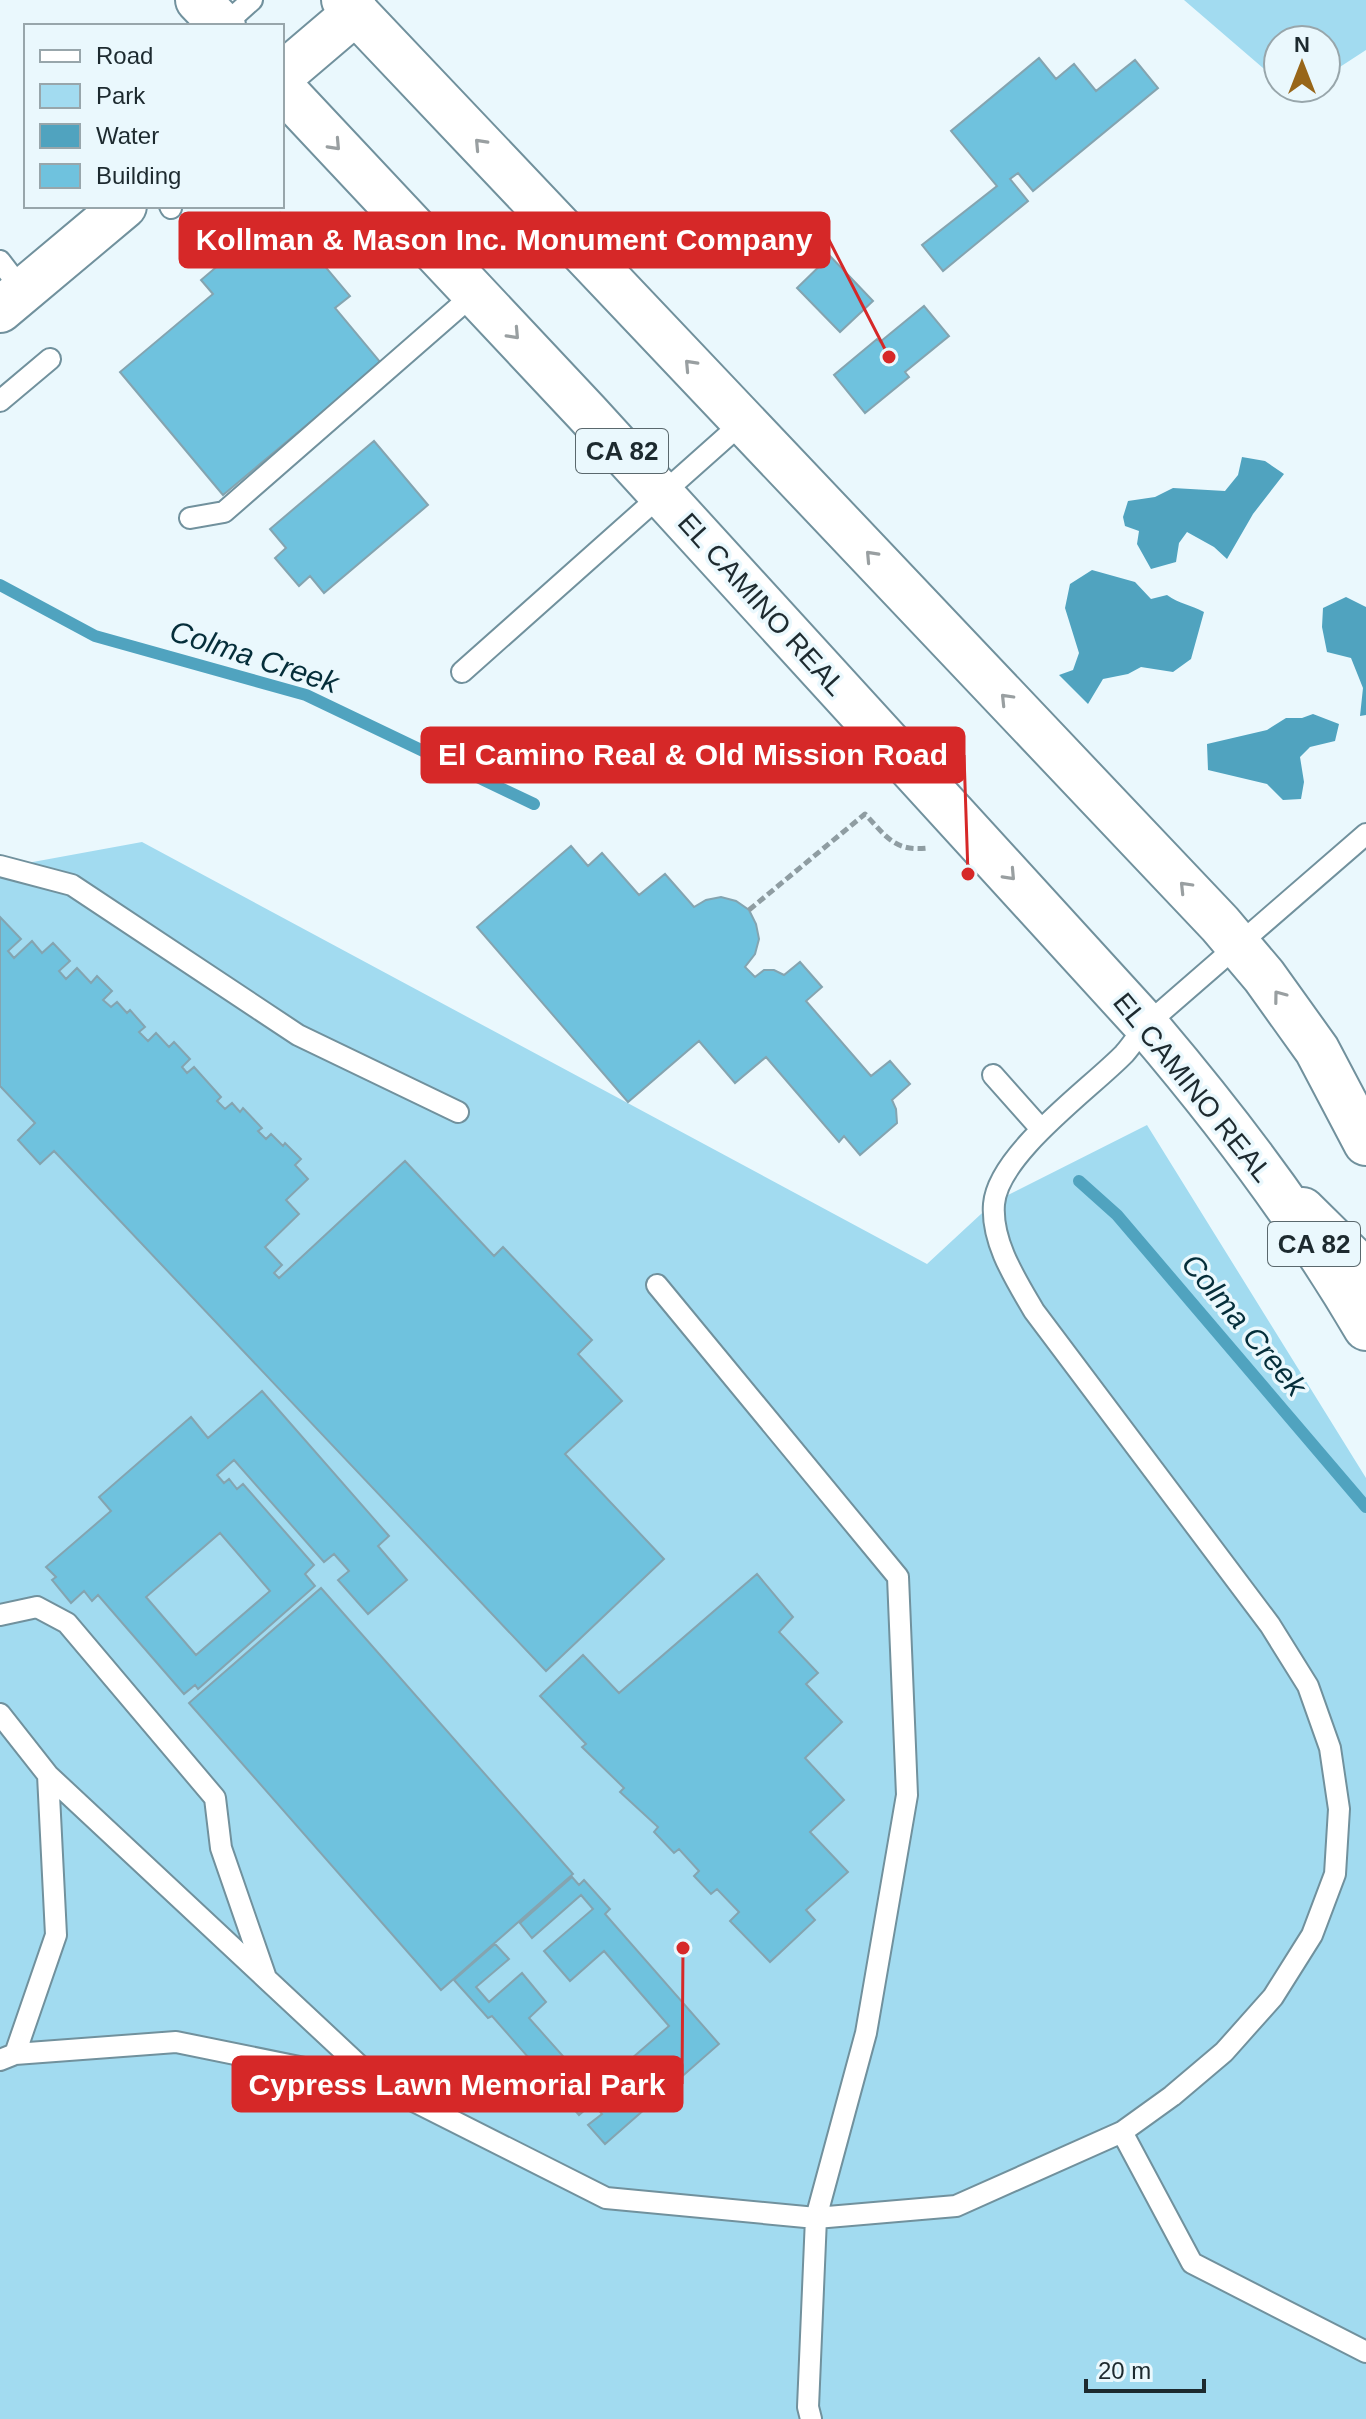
<svg xmlns="http://www.w3.org/2000/svg" width="1366" height="2419" font-family="Helvetica,sans-serif">
<style>
.green{fill:#a2dbf0}
.water{fill:#50a3bf}
.lines{fill:none;stroke-linecap:round;stroke-linejoin:round}
.stream{stroke:#50a3bf;stroke-width:12}
.building{fill:#6fc2de;stroke:#84a4b0;stroke-width:2;fill-rule:evenodd}
.lane-casing{stroke:#71919d;stroke-width:24}
.street-casing{stroke:#71919d;stroke-width:46}
.secondary-casing{stroke:#71919d;stroke-width:48}
.primary-casing{stroke:#71919d;stroke-width:48}
.path{stroke:#8f9da2;stroke-width:5;stroke-dasharray:8 4;stroke-linecap:butt}
.lane{stroke:#fff;stroke-width:20}
.street{stroke:#fff;stroke-width:42}
.secondary{stroke:#fff;stroke-width:44}
.primary{stroke:#fff;stroke-width:44}
.oneway{stroke:#999fa1}
.labels{text-anchor:middle;stroke-width:7;stroke-linejoin:round;paint-order:stroke}
.shield{fill:#eaf8fd;stroke:#5a686d;stroke-width:2}
.shield-label{font-size:26px;font-weight:bold;fill:#1d2a2f}
.street-label{font-size:28px;fill:#1d2a2f;stroke:#eaf8fd}
.water-label{font-size:30px;font-style:italic;fill:#052e3a;stroke:#eaf8fd}
.leader{fill:none;stroke:#d62828;stroke-width:3}
.callout-dot{fill:#d62828;stroke:#eaf8fd;stroke-width:3}
.callout{fill:#d62828;stroke:#d62828;stroke-width:3}
.callout-label{font-size:30px;text-anchor:middle;font-weight:bold;fill:#fff}
</style>
<rect width="100%" height="100%" fill="#eaf8fd"/>
<path class="green" d="M1184 0H1366V50L1326 76V40H1278V81Z
M142 842 927 1264 994 1202 1147 1125 1366 1478V2419H0V868Z"/>
<path class="water" d="M1242 457 1265 461 1284 474 1253 514 1227 559 1214 547 1187 532 1179 543 1176 562 1151 569 1137 544 1139 531 1125 526 1123 517 1128 501 1155 497 1173 488 1225 491 1238 475Z
M1092 570 1135 582 1151 599 1167 595C1179 604 1192 605 1204 612L1191 659 1173 672 1141 667 1128 674 1103 679 1088 704 1059 675 1073 670 1079 653 1065 608 1070 584Z
M1346 597 1366 607V715L1360 716 1363 688 1351 658 1327 652 1322 627 1323 608Z
M1313 714 1339 724 1335 741 1310 747 1300 757 1304 782 1301 799 1283 800 1267 784 1208 770 1207 744 1267 730 1286 718H1302Z"/>
<g class="lines">
<path class="stream" d="M0 585 95 636 306 695 534 804
M1079 1181 1117 1215 1366 1507"/>
</g>
<path class="building" d="M1039 58 1056 79 1074 64 1096 91 1135 60 1158 88 1033 191 1018 173 1010 179 1028 201 943 271 922 245 997 186 951 131Z
M280 213 350 296 335 308 381 363 223 495 120 372 213 294 201 280Z
M830 256 873 301 840 332 797 288Z
M924 306 949 336 905 372 909 377 865 413 834 375 877 339 880 342Z
M374 441 428 505 324 593 310 576 299 586 275 558 286 548 270 529Z
M571 846 588 866 602 853 639 895 665 874 694 907 706 900 721 897 736 901 749 910 756 924 759 939 755 954 745 967 755 977 764 970H774L784 975 800 962 822 987 806 1001 871 1076 890 1061 910 1084 892 1100 896 1109 897 1123 860 1155 844 1136 839 1142 766 1057 735 1083 699 1041 628 1102 477 927Z
M0 917 21 939 8 951 14 958 32 941 42 953 53 943 70 961 59 971 66 979 77 968 91 983 97 976 112 991 103 1000 111 1007 117 1002 127 1013 130 1010 145 1027 139 1032 148 1041 156 1033 169 1047 174 1042 190 1059 182 1067 187 1073 194 1067 221 1097 217 1101 225 1109 232 1103 240 1112 243 1108 262 1128 258 1131 266 1139 271 1134 283 1146 285 1143 301 1159 295 1165 308 1179 286 1200 299 1214 265 1247 282 1265 274 1273 279 1278 405 1161 494 1256 503 1247 592 1340 578 1354 622 1401 565 1454 664 1559 546 1671 54 1151 40 1164 18 1140 35 1123 0 1086Z
M262 1391 389 1536 378 1546 407 1580 368 1614 338 1580 349 1571 334 1554 324 1562 234 1460 217 1475 224 1483 229 1479 237 1489 243 1484 314 1565 305 1574 315 1586 198 1689 195 1685 184 1694 98 1595 92 1601 84 1591 71 1603 52 1580 56 1577 46 1567 111 1511 99 1497 191 1417 208 1438ZM220 1533 270 1591 196 1655 146 1597Z
M757 1574 793 1617 779 1632 818 1673 806 1684 842 1722 805 1758 844 1800 810 1832 848 1872 806 1910 815 1920 770 1962 730 1921 739 1912 717 1889 711 1894 694 1876 699 1871 679 1849 674 1853 654 1832 658 1827 620 1792 624 1788 582 1747 586 1744 540 1696 583 1655 619 1693Z
M321 1588 573 1874 441 1990 189 1703Z
M572 1877 579 1885 584 1880 610 1909 605 1914 719 2044 605 2144 588 2125 602 2114 593 2103 579 2115 492 2016 488 2018 454 1980 495 1944 509 1959 476 1987 489 2002 522 1973 546 2002 529 2018 594 2091 669 2026 604 1951 570 1981 544 1951 593 1909 581 1895 532 1938 520 1923Z"/>
<g class="lines">
<defs>
<path id="lane" d="M223 26 252 0
M170 206 171 208
M0 261 23 291
M0 401 50 359
M190 518 224 512 475 293
M462 672 743 422
M0 866 72 885 298 1035 458 1112
M993 1075 1041 1129
M657 1285 898 1577 907 1795 866 2033 816 2218 808 2407 811 2419
M0 1615 37 1607 67 1623 215 1798 221 1848 266 1978
M0 1714 48 1775 56 1935 15 2054
M48 1775 378 2083
M0 2060 15 2054 176 2042 378 2083 606 2198 816 2218 956 2206 1122 2132 1172 2096 1224 2052 1273 1997 1312 1935 1335 1874 1339 1809 1330 1748 1308 1686 1270 1625 1034 1311C1016 1280 991 1242 994 1204 998 1154 1090 1089 1124 1054 1132 1045 1139 1034 1146 1025L1366 834
M1122 2132 1192 2263 1366 2352"/>
<path id="street" d="M1303 1209 1366 1271"/>
<path id="secondary" d="M282 75 356 12
M0 310 124 206"/>
<path id="primary" d="M198 0 223 26
M344 0 1220 924 1264 976 1317 1050 1366 1143
M282 88 587 413 1146 1025C1227 1120 1303 1220 1366 1328"/>
</defs>
<use href="#lane" class="lane-casing"/>
<use href="#street" class="street-casing"/>
<use href="#secondary" class="secondary-casing"/>
<use href="#primary" class="primary-casing"/>
<path class="path" d="M749 910 865 814C886 836 894 852 928 848"/>
<use href="#lane" class="lane"/>
<use href="#street" class="street"/>
<use href="#secondary" class="secondary"/>
<use href="#primary" class="primary"/>
</g>
<defs><path id="oneway-chevron" d="M-2-3.5L2.5 0L-2 3.5" fill="none" stroke-width="1.6" stroke-linecap="round" stroke-linejoin="round" transform="scale(2)"/></defs>
<g class="oneway">
<use href="#oneway-chevron" transform="translate(480 144) rotate(-133)"/>
<use href="#oneway-chevron" transform="translate(335 145) rotate(47)"/>
<use href="#oneway-chevron" transform="translate(514 334) rotate(47)"/>
<use href="#oneway-chevron" transform="translate(690 365) rotate(-133)"/>
<use href="#oneway-chevron" transform="translate(871 556) rotate(-133)"/>
<use href="#oneway-chevron" transform="translate(1006 699) rotate(-134)"/>
<use href="#oneway-chevron" transform="translate(1010 875) rotate(47)"/>
<use href="#oneway-chevron" transform="translate(1185 887) rotate(-134)"/>
<use href="#oneway-chevron" transform="translate(1279 996) rotate(-127)"/>
</g>
<g class="labels">
<g class="shield">
<rect x="576" y="429" width="92" height="44" rx="6"/>
<rect x="1268" y="1222" width="92" height="44" rx="6"/>
</g>
<g class="shield-label">
<text x="622" y="460">CA 82</text>
<text x="1314" y="1253">CA 82</text>
</g>
<g class="street-label">
<text transform="translate(762 604) rotate(48)" y="10">EL CAMINO REAL</text>
<text transform="translate(1193 1087) rotate(51)" y="10">EL CAMINO REAL</text>
</g>
<g class="water-label">
<text transform="translate(254 657) rotate(18)" y="10">Colma Creek</text>
<text transform="translate(1244 1325) rotate(50)" y="10">Colma Creek</text>
</g>
</g>
<path class="leader" d="M889 357L829 240M968 874L964 755M683 1948L682 2084"/>
<g class="callout-dot">
<circle cx="889" cy="357" r="8"/>
<circle cx="968" cy="874" r="8"/>
<circle cx="683" cy="1948" r="8"/>
</g>
<g class="callout">
<rect x="180" y="213" width="649" height="54" rx="8"/>
<rect x="422" y="728" width="542" height="54" rx="8"/>
<rect x="233" y="2057" width="449" height="54" rx="8"/>
</g>
<g class="callout-label">
<text x="504" y="250">Kollman &amp; Mason Inc. Monument Company</text>
<text x="693" y="765">El Camino Real &amp; Old Mission Road</text>
<text x="457" y="2095">Cypress Lawn Memorial Park</text>
</g>
<rect x="24" y="24" width="260" height="184" fill="#eaf8fd" stroke="#98a6ab" stroke-width="2"/>
<rect x="40" y="50" width="40" height="12" fill="#ffffff" stroke="#98a6ab" stroke-width="2"/>
<text x="96" y="64" font-size="24" fill="#1d2a2f">Road</text>
<rect x="40" y="84" width="40" height="24" fill="#a2dbf0" stroke="#98a6ab" stroke-width="2"/>
<text x="96" y="104" font-size="24" fill="#1d2a2f">Park</text>
<rect x="40" y="124" width="40" height="24" fill="#50a3bf" stroke="#98a6ab" stroke-width="2"/>
<text x="96" y="144" font-size="24" fill="#1d2a2f">Water</text>
<rect x="40" y="164" width="40" height="24" fill="#6fc2de" stroke="#98a6ab" stroke-width="2"/>
<text x="96" y="184" font-size="24" fill="#1d2a2f">Building</text>
<g transform="translate(1302 64)"><circle r="38" fill="#eaf8fd" stroke="#98a6ab" stroke-width="2"/>
<path d="M0-6L14 30L0 20L-14 30Z" fill="#986619"/>
<text y="-12" font-size="22" font-weight="bold" text-anchor="middle" fill="#1d2a2f">N</text>
</g>
<path d="M1086 2379v12h118v-12" fill="none" stroke="#1d2a2f" stroke-width="4"/>
<text x="1098" y="2379" font-size="24" fill="#1d2a2f" stroke="#eaf8fd" stroke-width="6" paint-order="stroke">20 m</text>
</svg>
